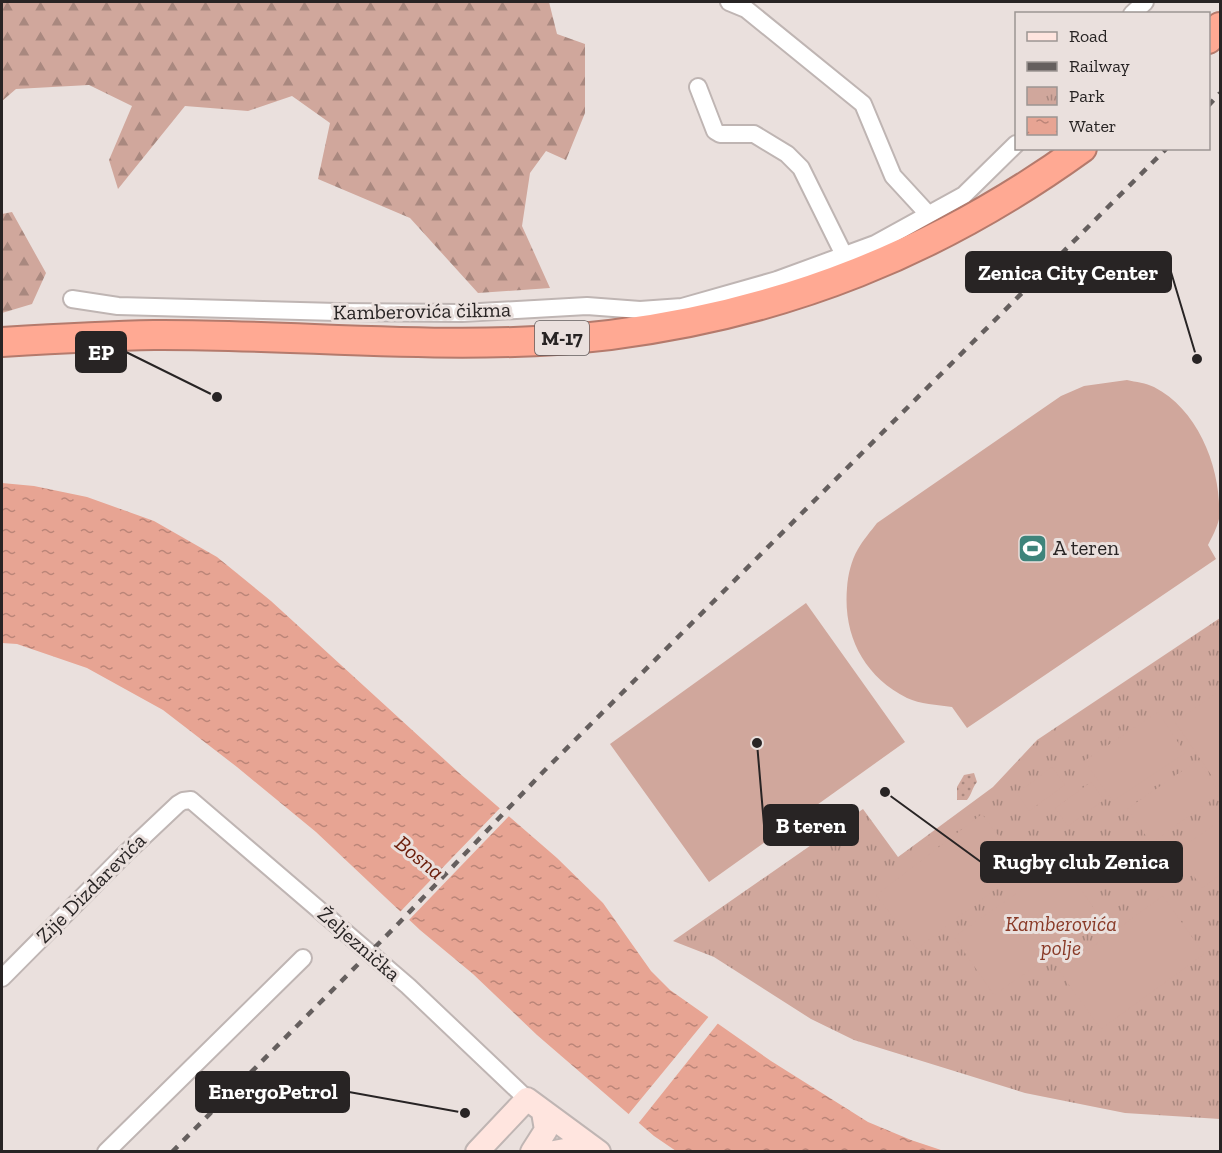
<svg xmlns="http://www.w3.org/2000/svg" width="1222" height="1153" font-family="'Zilla Slab',serif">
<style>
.grass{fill:url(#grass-dots)}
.forest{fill:url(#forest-firs)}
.park{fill:url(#park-tufts)}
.pitch{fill:#d0a79c}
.water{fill:url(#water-ripples)}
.pier{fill:#eae0dd}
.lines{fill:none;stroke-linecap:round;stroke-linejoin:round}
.street-casing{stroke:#bfb5b3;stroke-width:20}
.secondary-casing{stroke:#bfb5b3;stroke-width:26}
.highway-casing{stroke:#b47a6c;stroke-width:32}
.street{stroke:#fff;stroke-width:16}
.secondary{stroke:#ffe5df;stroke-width:22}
.highway{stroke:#ffa993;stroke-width:28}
.rail{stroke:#655f5e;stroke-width:4.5;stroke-dasharray:8 8;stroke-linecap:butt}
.labels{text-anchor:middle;stroke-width:6;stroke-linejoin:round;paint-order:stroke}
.shield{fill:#eae0dd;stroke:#625c5c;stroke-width:1.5}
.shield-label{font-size:20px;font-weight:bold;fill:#282424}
.street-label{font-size:21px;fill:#282424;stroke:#eae0dd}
.poi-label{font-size:21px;fill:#282424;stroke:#eae0dd;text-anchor:start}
.park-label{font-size:21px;font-style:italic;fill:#893a27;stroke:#eae0dd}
.water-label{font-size:22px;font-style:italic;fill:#6b1d0a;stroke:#eae0dd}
.leader{fill:none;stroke:#282424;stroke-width:2}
.callout-dot{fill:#282424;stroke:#eae0dd;stroke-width:2}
.callout{fill:#282424;stroke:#282424;stroke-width:2}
.callout-label{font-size:22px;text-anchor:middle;font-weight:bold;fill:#fff}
</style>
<defs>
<pattern id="grass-dots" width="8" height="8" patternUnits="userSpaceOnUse" patternTransform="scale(1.5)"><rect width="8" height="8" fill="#d0a79c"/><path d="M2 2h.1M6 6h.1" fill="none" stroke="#a9887f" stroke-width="1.8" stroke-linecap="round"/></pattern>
<pattern id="forest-firs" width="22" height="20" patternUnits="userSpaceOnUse" patternTransform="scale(1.5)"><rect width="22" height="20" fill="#d0a79c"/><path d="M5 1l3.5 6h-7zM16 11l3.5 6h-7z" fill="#a9887f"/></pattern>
<pattern id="park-tufts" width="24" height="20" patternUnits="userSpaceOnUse" patternTransform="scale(1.5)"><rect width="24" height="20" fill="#d0a79c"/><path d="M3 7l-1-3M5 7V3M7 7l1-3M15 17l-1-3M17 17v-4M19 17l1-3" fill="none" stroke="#a9887f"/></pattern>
<pattern id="water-ripples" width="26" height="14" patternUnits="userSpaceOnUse" patternTransform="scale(1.5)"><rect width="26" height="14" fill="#e7a493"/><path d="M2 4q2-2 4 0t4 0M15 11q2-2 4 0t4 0" fill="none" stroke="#bb8578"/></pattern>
</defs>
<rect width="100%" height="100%" fill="#eae0dd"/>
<path class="grass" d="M974 773 977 782C972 788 972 794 967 800H957V787L964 775Z"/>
<path class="forest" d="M2 2H549L557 34 585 44V113L566 160 546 151 530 173 522 226 550 288 478 293 410 218 318 179 330 123 292 96 248 111 185 106 118 189 109 160 132 106 89 85 16 89 2 101Z
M12 212 46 273 32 304 2 313V214Z"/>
<path class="park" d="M1220 618V1119L1125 1113 1025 1093 854 1040 811 1019 714 957 673 941 863 809 898 857 993 787 1037 740Z"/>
<path class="pitch" d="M1127 380C1136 382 1146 383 1154 387 1199 410 1222 470 1219 519 1217 528 1212 537 1208 545L1216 559 967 728 952 707C937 705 920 704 907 698 864 676 843 636 847 588 848 575 851 561 858 549 863 540 871 531 877 523L1061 396 1084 386Z
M806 603 905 742 709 882 610 744Z
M1220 691V788L1175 722Z
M1158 712 1185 753 1113 801 1084 761Z
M1198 760 1220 794 1151 843 1127 809Z
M1052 767 1065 785 1029 811 1017 793Z
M1091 782 1104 800 1068 826 1055 808Z
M982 814 1023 868 917 949 876 895Z
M1220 821V875L1202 888 1177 851Z
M1062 862 1102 920 994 995 954 937Z
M1163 896 1204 954 1101 1029 1059 971Z"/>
<path class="water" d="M2 483 34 486 87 497 154 521 217 557 271 601 458 772 557 858 603 903 651 971 670 990 771 1061 868 1122 911 1140 944 1151H676L654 1136 537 1035 473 974 420 930 316 832 237 767 163 710 87 668 17 644 2 643Z"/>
<path class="pier" d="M502 806 511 814 407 922 398 914Z
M710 1015 719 1022 637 1125 627 1116Z"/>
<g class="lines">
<defs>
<path id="street" d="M729 2 746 9 863 104 893 176 928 214
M1132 14 1145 2
M698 87 715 131 720 134H754L787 154 801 168 844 255
M72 299 118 306 337 312 462 313 587 306 640 310 682 307 777 280 875 244 964 195 1016 144
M2 978 125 854 178 804 183 801 191 800 408 986 527 1099
M106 1152 303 958"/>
<path id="secondary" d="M477 1152 527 1099 599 1152
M532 1152 546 1130 543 1112
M554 1152 570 1149 588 1152"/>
<path id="highway" d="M1208 39 1220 27
M2 342C52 339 103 336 154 335 306 334 458 353 610 335 786 313 938 252 1082 148"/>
</defs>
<use href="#street" class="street-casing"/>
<use href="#secondary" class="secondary-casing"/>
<use href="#highway" class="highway-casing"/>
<use href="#street" class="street"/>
<use href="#secondary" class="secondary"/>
<use href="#highway" class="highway"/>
<path class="rail" d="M1208 106 1220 93
M172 1152 397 925 544 771 1167 148"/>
</g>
<defs>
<symbol id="stadium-square" viewBox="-11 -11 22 22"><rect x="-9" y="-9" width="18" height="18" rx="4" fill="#3e847b" stroke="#eae0dd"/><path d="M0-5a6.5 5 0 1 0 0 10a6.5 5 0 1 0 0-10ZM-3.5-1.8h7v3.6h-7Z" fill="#fff"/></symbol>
</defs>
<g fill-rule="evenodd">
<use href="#stadium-square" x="1016" y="532" width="33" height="33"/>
</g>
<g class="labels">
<rect class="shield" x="535" y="321" width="54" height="34" rx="4.5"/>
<g class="shield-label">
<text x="562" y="345">M-17</text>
</g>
<g class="street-label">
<text transform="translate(422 311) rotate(-1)" y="7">Kamberovića čikma</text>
<text transform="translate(91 888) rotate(-45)" y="7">Zije Dizdarevića</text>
<text transform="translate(359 944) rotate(41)" y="7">Željeznička</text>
</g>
<g class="poi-label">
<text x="1053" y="555">A teren</text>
</g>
<g class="park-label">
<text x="1061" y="931">Kamberovića<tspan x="1061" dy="24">polje</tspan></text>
</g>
<g class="water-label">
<text transform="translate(420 857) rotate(39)" y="8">Bosna</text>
</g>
</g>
<path class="leader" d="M1197 359L1171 272M217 397L126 352M757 743L764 825M885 792L981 862M465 1113L349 1092"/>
<g class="callout-dot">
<circle cx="1197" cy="359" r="6"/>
<circle cx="217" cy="397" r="6"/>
<circle cx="757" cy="743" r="6"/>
<circle cx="885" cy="792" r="6"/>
<circle cx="465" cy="1113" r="6"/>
</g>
<g class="callout">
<rect x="966" y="252" width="205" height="40" rx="6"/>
<rect x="76" y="332" width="50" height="40" rx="6"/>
<rect x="764" y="805" width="94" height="40" rx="6"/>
<rect x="981" y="842" width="201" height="40" rx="6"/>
<rect x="196" y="1072" width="153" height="40" rx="6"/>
</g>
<g class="callout-label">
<text x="1068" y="280">Zenica City Center</text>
<text x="101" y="360">EP</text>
<text x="811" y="833">B teren</text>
<text x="1081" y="869">Rugby club Zenica</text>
<text x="273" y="1099">EnergoPetrol</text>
</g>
<rect width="1222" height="1153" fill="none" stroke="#282424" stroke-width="6"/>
<rect x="1015" y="12" width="195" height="138" fill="#eae0dd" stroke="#9c9593" stroke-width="1.5"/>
<rect x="1027" y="32" width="30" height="9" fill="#ffe5df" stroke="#9c9593" stroke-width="1.5"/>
<text x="1069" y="42" font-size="18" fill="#282424">Road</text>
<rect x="1027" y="62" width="30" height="9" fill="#655f5e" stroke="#9c9593" stroke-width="1.5"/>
<text x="1069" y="72" font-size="18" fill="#282424">Railway</text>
<rect x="1027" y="87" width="30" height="18" fill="url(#park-tufts)" stroke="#9c9593" stroke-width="1.5"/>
<text x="1069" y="102" font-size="18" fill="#282424">Park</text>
<rect x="1027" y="117" width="30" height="18" fill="url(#water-ripples)" stroke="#9c9593" stroke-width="1.5"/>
<text x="1069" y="132" font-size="18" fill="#282424">Water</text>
</svg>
